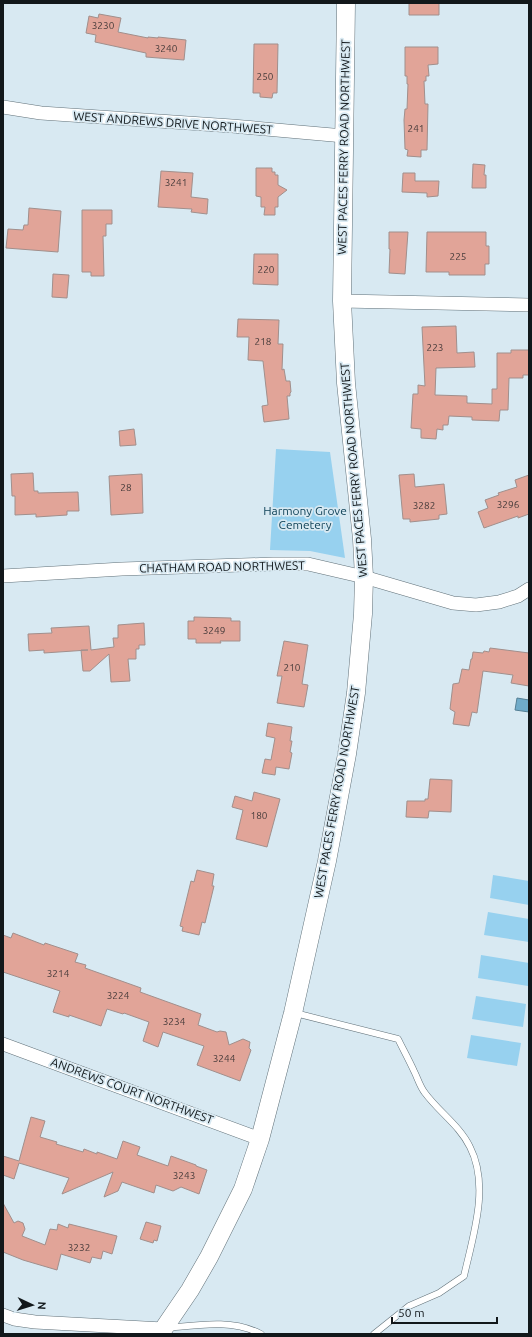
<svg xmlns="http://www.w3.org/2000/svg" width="532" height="1337" font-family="Ubuntu,sans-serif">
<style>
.green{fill:#97d1ef}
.water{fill:#70abc9;stroke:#547f95}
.building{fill:#e1a498;stroke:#a18f8c}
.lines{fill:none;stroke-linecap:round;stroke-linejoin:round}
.lane-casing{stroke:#617179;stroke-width:7}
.street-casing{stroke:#617179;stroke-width:14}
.secondary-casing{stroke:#617179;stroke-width:19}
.lane{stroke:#fff;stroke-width:6}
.street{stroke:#fff;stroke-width:13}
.secondary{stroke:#fff;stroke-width:18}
.labels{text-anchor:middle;stroke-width:3.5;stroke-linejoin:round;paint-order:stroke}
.number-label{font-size:10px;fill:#463b3a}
.street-label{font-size:12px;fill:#12181b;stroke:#d8e9f2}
.park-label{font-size:12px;fill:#0a3e54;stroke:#d8e9f2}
</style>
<rect width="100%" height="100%" fill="#d8e9f2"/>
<path class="green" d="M276 449 330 452 345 558 310 551 270 550Z
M493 875 529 881V905L490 898Z
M488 912 529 919V942L484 935Z
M481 955 529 963 528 986 478 978Z
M476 996 526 1004 523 1027 472 1019Z
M471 1035 521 1043 517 1066 467 1058Z"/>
<path class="water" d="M517 698 529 700V712L515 710Z"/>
<path class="building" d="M409 3H439V15H409Z
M99 14 121 18 118 32 148 38V37L158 38V37L186 40 184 60 146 57V53L95 42 96 35 86 33 89 16 98 18Z
M254 44H278L277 93H273L272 98 260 97V93H253Z
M405 47H438V64L428 65 429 76H426V81H424L425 104H428L427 150H421V157L407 156 408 150 405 149 404 120 405 109H407L408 84H407V76H405Z
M473 164 485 165 484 175H486V188H472Z
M256 168H272V172H275V175H278V185L287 190 278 197V207H275V215H264L265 207H261V197L256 196Z
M161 171 193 173 191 197 208 199 207 214 191 212 192 209 158 207Z
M403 173H415V181H439L438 196 427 197V193L402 192Z
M29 208 61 211 58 252 6 248 8 229 23 230 24 225H28Z
M82 210H112V224H106V236H103L104 276H91V272H82Z
M389 232H408L405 274 389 273 390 249H389Z
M427 232H486V246H489V264H485V275H449V272H426Z
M254 254H278V285L253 284Z
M53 274 69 275 67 298 52 297Z
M238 319 279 320 278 344H283L282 370 284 369 286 381H290L291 392 290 393V396H287L289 419 264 422 262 406 268 405 263 361 248 360 249 337H237Z
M456 326 457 353 474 352 475 367 436 368 435 395 467 396V403L492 404V389H497V353H511V350H529V375H523V378H509L508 410H500L499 421 472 420V417L449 416 448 425H443V430L437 429 436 439 421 438V429L411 428 413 394H418V385L425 386 422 327Z
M134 429 136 445 120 446 119 431Z
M33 473 34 491H38V493L78 492 79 511H67V515L36 517V514L15 515V496H12L11 474Z
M142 474 143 513 111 515 109 476Z
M414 474 415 487 444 484 447 514 439 515V519L410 522V519H403L399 475Z
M529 475V514L518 518V516L484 528 478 512 488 508 485 500 499 495 498 493 517 487 515 480Z
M194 617 231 618V621H240V641H220L221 643H196V639H188V621H194Z
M144 623 145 645H139V649H136V659H128L130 681 111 682 109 654 90 671H83L81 650H88L44 653V650L29 651 28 634 52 633 51 628 89 626 91 650 114 647 113 638H118V625Z
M284 641 308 645 302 684 308 685 304 707 277 703 282 676H277Z
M490 648 529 653V686L511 683 513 675 483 671 477 713 472 712 469 726 453 724 455 712 450 709 453 684 459 683 462 669 469 670 471 659H472L473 652 483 653 484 651 489 652Z
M268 723 292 727 290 741H292L290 752 292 753 289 769 276 767 275 775 262 773 265 759 271 760 275 738 266 736Z
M430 779 452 780 451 812 429 811 428 818 406 817 407 801H425V799H428Z
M254 792 280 799 267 847 236 839 243 810 232 807 235 796 252 801Z
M197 870 214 874 212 886H214L205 923 202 922 199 935 182 931 183 927 180 926 191 881 194 882Z
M13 933 44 945 45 943 78 954 75 962 86 965 85 968 141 988 140 992 201 1014 198 1025 217 1032 220 1031 226 1032 229 1045 243 1039 250 1042 249 1048 251 1050 240 1081 197 1065 204 1046 163 1032 158 1047 143 1041 149 1022 124 1013 123 1014 107 1009 101 1026 69 1015V1017L53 1012 60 991 3 972V935L11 938Z
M31 1117 45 1121 40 1137 57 1142 56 1144 83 1152 84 1149 97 1154V1152L117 1159 123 1141 140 1147 137 1155 168 1166 171 1156 196 1165V1166L207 1170 199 1194 181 1187 173 1191 156 1185 154 1193 122 1182 118 1191 104 1197 113 1172 62 1194 69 1178 19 1163 14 1179 3 1175V1156L19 1161Z
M3 1203 14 1223 18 1221 23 1223 25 1229 22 1236 45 1245 50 1229 57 1230 58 1224 68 1228 69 1224 117 1236 112 1254 103 1251 101 1259 92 1257 90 1263 61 1254 57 1270 23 1260 3 1252Z
M146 1222 161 1226 157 1241 154 1240 153 1243 140 1239Z"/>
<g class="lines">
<defs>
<path id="lane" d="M295 1013 398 1039C403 1049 409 1060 414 1071 418 1079 420 1087 425 1093 439 1112 460 1126 470 1147 490 1186 473 1236 464 1276L439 1293 409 1306 374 1334
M168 1328C199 1325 232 1319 261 1334"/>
<path id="street" d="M3 107 41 113 232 126 344 136
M342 301 529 305
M3 576 122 569 273 564H308L364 577 453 603 476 605 499 602 518 596 529 589
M3 1044 260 1139
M3 1315 14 1319 35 1322 163 1329"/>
<path id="secondary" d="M160 1334 190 1290 209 1257 243 1189 260 1139 293 1013 327 861 347 754 356 693 363 614 364 577 362 539 346 383 342 301 346 3"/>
</defs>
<use href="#lane" class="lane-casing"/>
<use href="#street" class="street-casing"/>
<use href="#secondary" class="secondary-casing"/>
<use href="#lane" class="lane"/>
<use href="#street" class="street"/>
<use href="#secondary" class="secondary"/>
</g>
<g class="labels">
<g class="number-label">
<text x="103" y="29">3230</text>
<text x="166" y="52">3240</text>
<text x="265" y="80">250</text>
<text x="416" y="132">241</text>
<text x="176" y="186">3241</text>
<text x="458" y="260">225</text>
<text x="266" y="273">220</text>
<text x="263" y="345">218</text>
<text x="435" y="351">223</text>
<text x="126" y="491">28</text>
<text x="508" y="508">3296</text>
<text x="424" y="509">3282</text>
<text x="214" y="634">3249</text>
<text x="292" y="671">210</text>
<text x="259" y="819">180</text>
<text x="58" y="977">3214</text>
<text x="118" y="999">3224</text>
<text x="174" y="1025">3234</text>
<text x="224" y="1062">3244</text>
<text x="184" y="1179">3243</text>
<text x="79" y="1251">3232</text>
</g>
<g class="street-label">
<text transform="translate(173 123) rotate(4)" y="4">WEST ANDREWS DRIVE NORTHWEST</text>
<text transform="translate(344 147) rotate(-89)" y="4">WEST PACES FERRY ROAD NORTHWEST</text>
<text transform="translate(354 470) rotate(-95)" y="4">WEST PACES FERRY ROAD NORTHWEST</text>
<text transform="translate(222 567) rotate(-1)" y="4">CHATHAM ROAD NORTHWEST</text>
<text transform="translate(337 792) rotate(-80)" y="4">WEST PACES FERRY ROAD NORTHWEST</text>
<text transform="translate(132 1091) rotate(20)" y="4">ANDREWS COURT NORTHWEST</text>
</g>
<g class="park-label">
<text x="305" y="515">Harmony Grove<tspan x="305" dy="14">Cemetery</tspan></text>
</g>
</g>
<rect width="532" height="1337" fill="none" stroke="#12181b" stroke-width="8"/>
<g transform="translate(32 1305) rotate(94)" stroke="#d8e9f2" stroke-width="3" paint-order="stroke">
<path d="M0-3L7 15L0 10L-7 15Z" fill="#12181b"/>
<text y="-6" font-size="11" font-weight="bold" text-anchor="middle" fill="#12181b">N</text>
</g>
<path d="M392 1317v6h105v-6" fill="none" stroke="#12181b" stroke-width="2"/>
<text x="398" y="1317" font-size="12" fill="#12181b" stroke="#d8e9f2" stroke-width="3" paint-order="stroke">50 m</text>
</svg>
